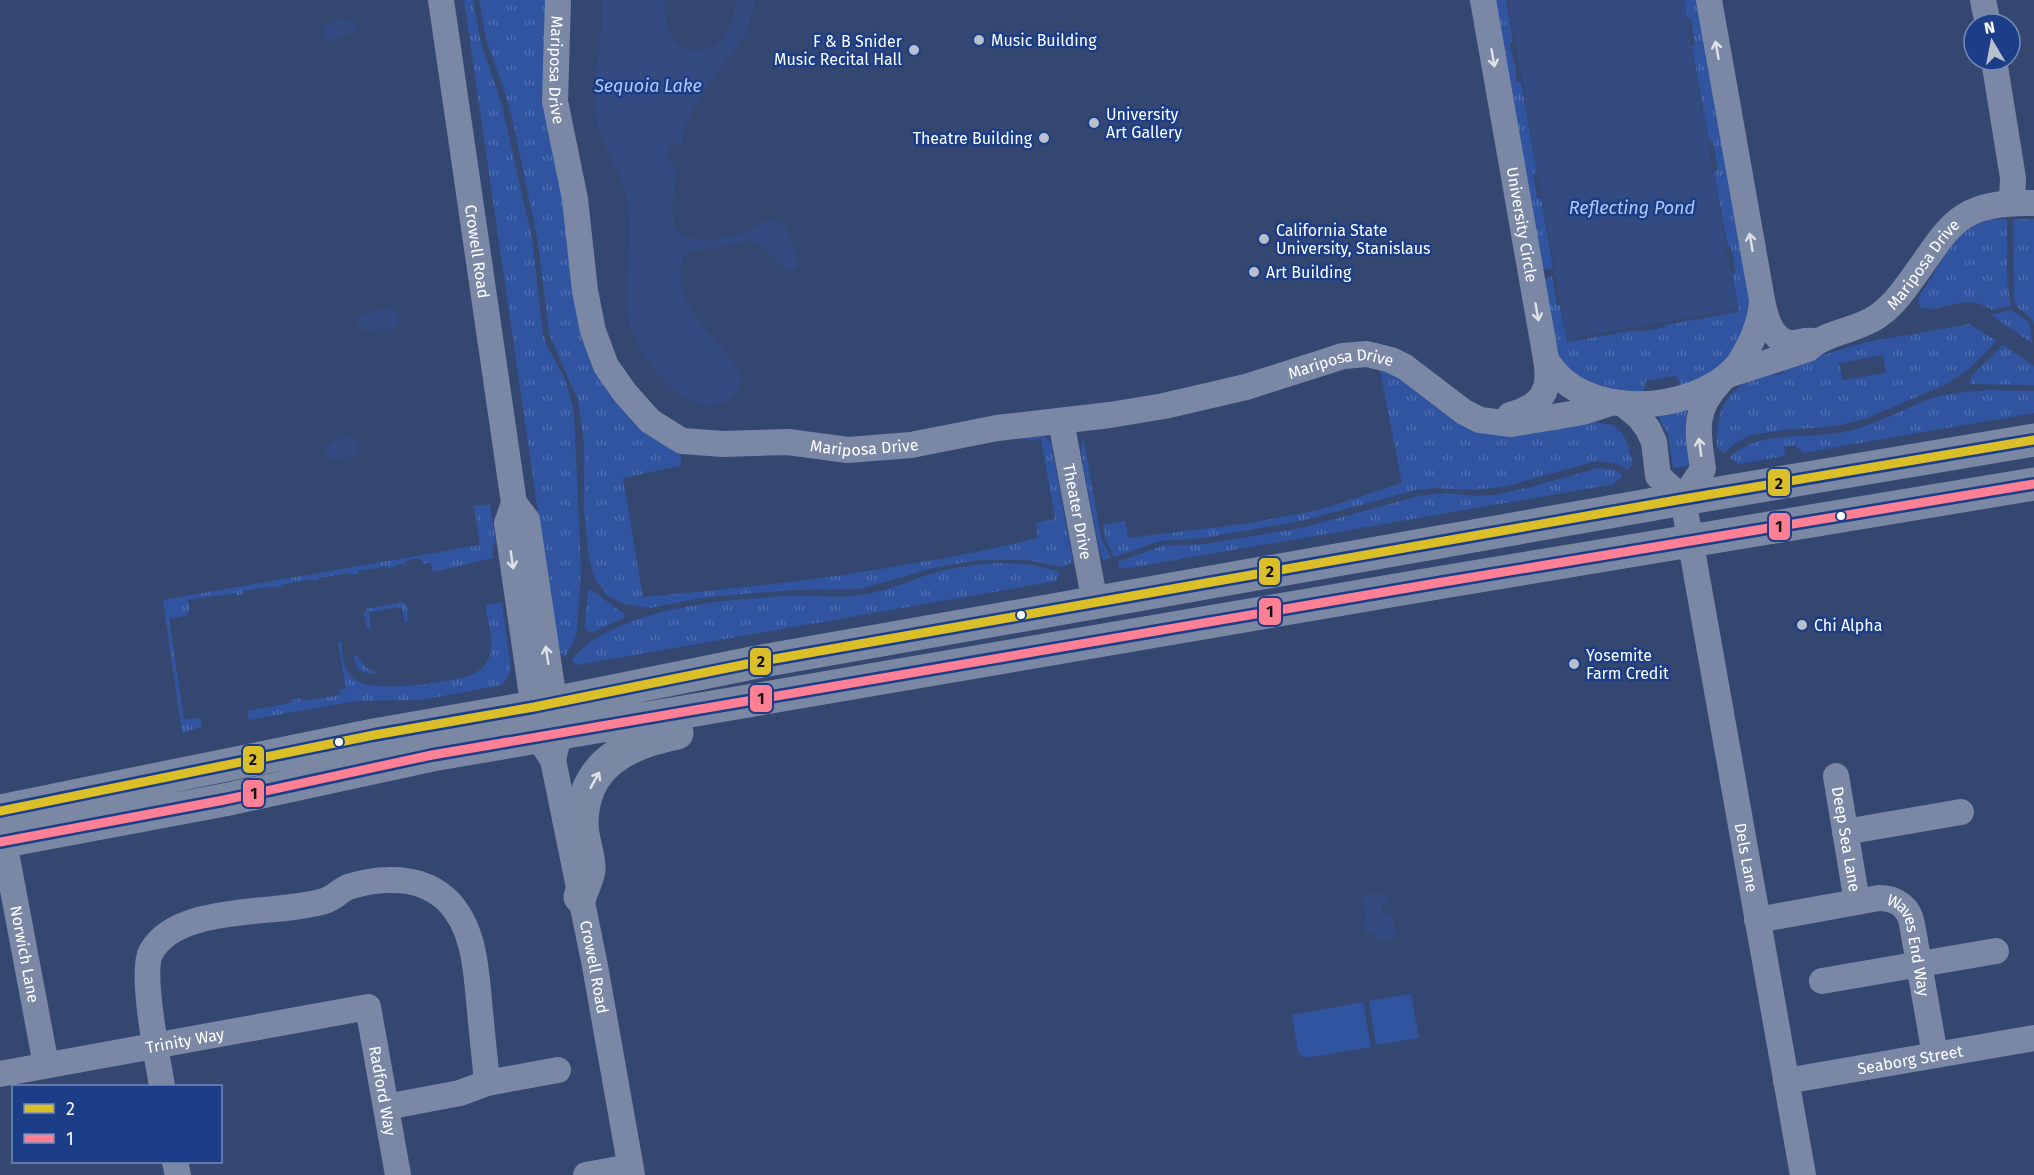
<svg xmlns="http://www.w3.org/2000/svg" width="2034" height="1175" font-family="'Fira Sans',sans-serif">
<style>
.grass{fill:url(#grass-tufts);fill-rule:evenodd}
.pitch{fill:#3154a0}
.water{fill:#334b81}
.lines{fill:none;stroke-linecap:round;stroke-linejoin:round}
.minor{stroke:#7b88a5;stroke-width:26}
.major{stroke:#7a88a3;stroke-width:33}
.bus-1-casing{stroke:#1c3e89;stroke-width:14}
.bus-2-casing{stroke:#1c3e89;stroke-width:14}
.bus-1{stroke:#dbbf29;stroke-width:9}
.bus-2{stroke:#ff8095;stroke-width:9}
.oneway{stroke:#dee1e8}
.poi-dot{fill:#b8bfcd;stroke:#1c3e89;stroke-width:2}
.bus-dot{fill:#fff;stroke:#1c3e89;stroke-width:2}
.labels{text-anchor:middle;stroke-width:5;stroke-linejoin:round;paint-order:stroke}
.poi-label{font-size:16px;fill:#fff;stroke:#1c3e89;text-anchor:start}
.street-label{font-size:16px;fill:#fff;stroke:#1c3e89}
.water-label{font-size:18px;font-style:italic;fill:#b2c8f3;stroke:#1c3e89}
.line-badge{stroke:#1c3e89;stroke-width:2}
.pale-badge-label{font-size:16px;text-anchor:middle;font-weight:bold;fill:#111}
</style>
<defs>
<pattern id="grass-tufts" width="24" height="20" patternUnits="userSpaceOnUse" patternTransform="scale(1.5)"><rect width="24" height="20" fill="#3154a0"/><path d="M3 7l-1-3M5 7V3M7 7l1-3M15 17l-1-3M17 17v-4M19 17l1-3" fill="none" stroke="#506eae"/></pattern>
</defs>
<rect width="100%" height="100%" fill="#344770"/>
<path class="grass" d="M464 0H473L481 43 501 102 532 238 543 334 547 346 564 377 574 411 581 570 577 629 573 643 565 656 558 651Z
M479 0H550L562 186 576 301 680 449 681 461 680 466 623 478 643 597C776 586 907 569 1038 538L1036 523 1055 519 1041 439 1027 440 1025 436 1043 435 1051 443 1073 562 1062 567 1027 560H977L933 568 860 589 793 590 707 597 650 608 624 604 608 596 595 579 589 558 584 511V444L578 400 549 334 538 242 514 127 506 96 486 39Z
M1494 0H1506L1513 42 1509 43 1515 66 1516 82H1521L1537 173 1533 174 1537 198H1541L1553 268 1542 270Z
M1684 0H1697L1751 306 1745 341 1713 372 1682 387 1676 376 1646 381 1643 394C1611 391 1568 384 1556 348 1549 326 1547 301 1543 279L1552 277 1557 305H1560L1567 342 1638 330 1639 332 1666 327V325L1739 312 1732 274 1736 273 1731 247H1728L1714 171 1718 170 1713 141H1709L1692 46 1695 45 1691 18 1687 19Z
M2007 219V280L2011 306 1992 310C1962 290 1941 316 1920 307L1918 302 1920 295C1935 273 1954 232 1979 223 1988 219 1998 219 2007 219Z
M2013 219H2034V325C2031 311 2017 314 2014 298Z
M2011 310 2029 322 2033 344 1991 315Z
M1969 324 1997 341 1971 367 1947 384 1865 419 1837 426 1784 430 1751 435 1737 442 1724 453 1717 448C1716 405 1728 388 1767 372L1776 375 1783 373 1786 366 1863 343ZM1883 355 1886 373 1842 380 1839 363Z
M2003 345 2034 366V385L1970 384 1971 376Z
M1382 368 1515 434 1595 422 1613 425 1620 431 1626 440 1633 463 1628 470 1615 463 1596 461 1504 487 1472 490 1435 488 1416 490 1301 521 1204 538 1160 541 1114 557 1106 540 1103 525 1125 521 1128 538 1250 523 1319 510 1402 483 1380 371Z
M1988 390 2034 391V413L1802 453 1801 449H1797L1796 445 1784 447 1785 456 1738 464 1729 457C1762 430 1800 439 1839 433 1869 428 1897 412 1925 401 1945 393 1967 392 1988 390Z
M1688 409 1685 427 1690 464 1688 466 1676 468 1673 467 1668 435 1658 415Z
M1083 436 1101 538 1111 558 1103 560 1099 550 1081 452Z
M1598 468 1614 470 1623 475 1619 480 1615 481V484L1129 568H1119L1118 562 1162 546 1205 544 1302 528 1419 496 1445 493 1476 496 1495 495 1535 486Z
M490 504 496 543 492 547 493 558 433 572 431 563 423 564 421 558 405 561 407 572 404 563 396 565V567L388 568V566L358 571V574L351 575 350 573 319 578V580L313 581 312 579 281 585V587L275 588 274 586 243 591V594L237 595 236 593 188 600 190 610H188V615L169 619 184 720 199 718 202 721 201 727 182 733 163 600 480 545 474 506Z
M1007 563 1032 565 1060 572 1056 581 577 665 571 661C611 608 730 598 793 596 815 595 838 599 861 595 885 592 908 581 931 574 955 567 982 563 1007 563Z
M588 589C597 592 612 607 624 613L625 617 594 632H588L585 626Z
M402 602 407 606 408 623 405 622 402 607 369 612 371 628 367 629 364 614 367 609Z
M502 602 511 670 502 685 421 700 356 701 249 720 247 711 290 703 292 700 300 698 303 701 341 695 340 690 346 689 338 642 341 641C343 655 343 670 354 679 371 694 456 683 475 673 481 670 485 665 488 660 496 644 488 622 485 605Z
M356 655 367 668 380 675 362 672 357 667 354 657Z"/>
<path class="pitch" d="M1411 994 1419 1038 1376 1045 1369 1001Z
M1363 1002 1371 1047 1305 1058 1298 1052 1292 1015Z"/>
<path class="water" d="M601 0H663C665 13 666 29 674 40 679 46 687 49 694 50 724 54 732 23 737 0H755L749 27 745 36C723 68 688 103 682 143L670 146 667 160 677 168C675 182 669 215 676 228 685 247 730 238 746 232 753 229 758 222 766 221 774 219 781 222 787 228L798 263 796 270 784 269 763 247 750 240 692 252 683 256C662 316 752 356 740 387 735 401 719 406 706 405 689 403 675 392 663 380 607 320 634 282 629 213 627 178 600 149 596 114 591 77 605 38 601 0Z
M1508 0H1683L1737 309 1567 339Z
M341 18 354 21 357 26 355 32 341 36 333 41 326 40 322 32 325 26Z
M391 308C401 313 401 322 393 329L360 330 358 322 359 315Z
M348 437C356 439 365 448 357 455 352 459 342 456 333 460L328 458 325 450C328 440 339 438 348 437Z
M1386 892 1387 902 1382 904 1384 914 1392 913 1396 939 1378 943 1374 932H1365L1363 921 1366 920 1362 896Z"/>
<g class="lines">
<g class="minor">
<path id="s1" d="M441 0 514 503 527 520 559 734 553 760"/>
<path id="s2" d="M558 0 555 101 575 199 585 291 593 331 606 366 625 393 650 421 682 441 723 444 788 442 848 450 911 445 997 428 1110 415 1164 406 1246 387 1343 356 1367 354 1391 360 1405 367 1464 412 1480 420 1488 421 1511 424 1583 412 1614 402"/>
<path id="s3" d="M1483 0 1546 359C1580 421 1692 415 1736 367 1743 359 1747 349 1752 340 1757 327 1762 314 1762 300L1709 0"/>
<path d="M1983 0 1988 24"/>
<path d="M1994 60 2013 178 2012 202"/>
<path d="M1762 300C1765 316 1772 343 1793 343 1800 343 1804 340 1812 341"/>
<path id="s4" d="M1728 375 1808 349C1825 332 1857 331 1878 316 1891 307 1900 296 1909 283 1951 226 1955 201 2034 203"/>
<path d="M1622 403 1639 417 1648 429 1654 442 1658 476 1683 499"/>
<path d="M1510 415C1541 407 1552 391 1546 359"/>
<path id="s5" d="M1061 421 1095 603"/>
<path id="s6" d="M1683 499 1803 1175"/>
<path d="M1683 499 1703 469C1698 433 1692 412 1719 383"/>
<path id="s7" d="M514 503 507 523 538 737 553 760 595 966 632 1175"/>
<path id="s8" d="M1836 776 1857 902"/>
<path d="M1845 832 1961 812"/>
<path id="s9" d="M4 842 46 1065"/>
<path id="s10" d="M1757 920 1879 898C1896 898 1909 907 1912 924L1935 1055"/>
<path d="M1822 981 1996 951"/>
<path id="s11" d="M0 1074 368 1007 398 1175"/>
<path id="s12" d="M1786 1081 2034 1038"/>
<path d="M487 1083 558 1070"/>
<path d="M162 1086C158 1061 140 972 151 952 176 906 268 914 311 904 317 903 324 902 329 899 336 896 341 890 348 887 361 883 375 880 388 880 409 879 431 885 447 900 476 929 476 973 480 1011 482 1035 485 1059 487 1083L460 1093 386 1107"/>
<path d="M175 1162 178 1175"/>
<path d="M586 1175 630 1167"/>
</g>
<path class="major" d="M0 811 374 735 534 707 757 662 1683 499 2034 440
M0 842 224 800 432 755 1437 583 2034 484
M580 897C582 889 588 879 589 870 590 857 582 839 582 824 582 764 627 743 677 733"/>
<defs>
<path id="bus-1" d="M0 811 374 735 534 707 757 662 1683 499 2034 440"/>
<path id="bus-2" d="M0 842 224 800 432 755 1437 583 2034 484"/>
</defs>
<use href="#bus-1" class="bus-1-casing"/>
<use href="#bus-2" class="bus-2-casing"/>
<use href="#bus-1" class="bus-1"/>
<use href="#bus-2" class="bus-2"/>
</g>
<defs><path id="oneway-shaft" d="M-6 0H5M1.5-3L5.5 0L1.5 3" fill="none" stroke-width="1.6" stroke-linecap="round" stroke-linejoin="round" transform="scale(1.5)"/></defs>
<g class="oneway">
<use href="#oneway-shaft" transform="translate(1717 50) rotate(-100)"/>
<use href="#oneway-shaft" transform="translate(1493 58) rotate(80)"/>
<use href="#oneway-shaft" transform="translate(1751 242) rotate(-100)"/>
<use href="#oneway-shaft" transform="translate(1537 312) rotate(80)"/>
<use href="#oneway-shaft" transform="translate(1700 447) rotate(-98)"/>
<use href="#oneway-shaft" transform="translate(512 560) rotate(82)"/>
<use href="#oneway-shaft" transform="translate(547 655) rotate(-99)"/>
<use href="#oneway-shaft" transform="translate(595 780) rotate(-61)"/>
</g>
<g class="poi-dot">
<circle cx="979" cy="40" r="6"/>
<circle cx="914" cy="50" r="6"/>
<circle cx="1094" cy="123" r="6"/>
<circle cx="1044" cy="138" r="6"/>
<circle cx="1264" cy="239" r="6"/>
<circle cx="1254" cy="272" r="6"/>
<circle cx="1802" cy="625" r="6"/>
<circle cx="1574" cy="664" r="6"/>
</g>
<g class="bus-dot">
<circle cx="1841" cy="516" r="5"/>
<circle cx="1021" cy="615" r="5"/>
<circle cx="339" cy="742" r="5"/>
</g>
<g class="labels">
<g class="poi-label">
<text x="991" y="46">Music Building</text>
<text x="902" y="47" text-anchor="end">F &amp; B Snider<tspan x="902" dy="18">Music Recital Hall</tspan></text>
<text x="1106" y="120">University<tspan x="1106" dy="18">Art Gallery</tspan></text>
<text x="1032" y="144" text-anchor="end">Theatre Building</text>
<text x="1276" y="236">California State<tspan x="1276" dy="18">University, Stanislaus</tspan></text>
<text x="1266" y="278">Art Building</text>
<text x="1814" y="631">Chi Alpha</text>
<text x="1586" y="661">Yosemite<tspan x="1586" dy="18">Farm Credit</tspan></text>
</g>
<g class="street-label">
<text dy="6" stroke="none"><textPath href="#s2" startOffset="70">Mariposa Drive</textPath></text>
<text dy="6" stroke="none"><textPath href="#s3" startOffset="228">University Circle</textPath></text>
<text dy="6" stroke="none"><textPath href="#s1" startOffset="254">Crowell Road</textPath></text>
<text dy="6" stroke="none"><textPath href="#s4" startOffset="231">Mariposa Drive</textPath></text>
<text dy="6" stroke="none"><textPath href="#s2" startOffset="1149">Mariposa Drive</textPath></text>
<text dy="6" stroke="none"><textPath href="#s2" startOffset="663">Mariposa Drive</textPath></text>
<text dy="6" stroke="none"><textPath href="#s5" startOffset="92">Theater Drive</textPath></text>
<text dy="6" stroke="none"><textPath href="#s8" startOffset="64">Deep Sea Lane</textPath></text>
<text dy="6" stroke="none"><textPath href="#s6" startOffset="364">Dels Lane</textPath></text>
<text dy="6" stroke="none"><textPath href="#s10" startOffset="188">Waves End Way</textPath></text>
<text dy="6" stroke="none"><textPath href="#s9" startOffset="114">Norwich Lane</textPath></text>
<text dy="6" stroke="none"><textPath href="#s7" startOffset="476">Crowell Road</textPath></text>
<text dy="6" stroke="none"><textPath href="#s11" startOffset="188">Trinity Way</textPath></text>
<text dy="6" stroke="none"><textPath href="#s12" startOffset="126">Seaborg Street</textPath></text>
<text dy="6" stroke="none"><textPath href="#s11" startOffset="459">Radford Way</textPath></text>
</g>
<g class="water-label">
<text x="648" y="92">Sequoia Lake</text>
<text x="1632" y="214">Reflecting Pond</text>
</g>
</g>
<g class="line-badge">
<rect x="1767" y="468" width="24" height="29" rx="6" fill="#dbbf29"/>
<rect x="1768" y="512" width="23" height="29" rx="6" fill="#ff8095"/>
<rect x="1258" y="557" width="23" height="29" rx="6" fill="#dbbf29"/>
<rect x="1258" y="597" width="24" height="29" rx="6" fill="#ff8095"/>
<rect x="749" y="647" width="23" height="29" rx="6" fill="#dbbf29"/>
<rect x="749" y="684" width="24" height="29" rx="6" fill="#ff8095"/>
<rect x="242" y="745" width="23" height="29" rx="6" fill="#dbbf29"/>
<rect x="242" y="779" width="23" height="29" rx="6" fill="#ff8095"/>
</g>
<g class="pale-badge-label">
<text x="1779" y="489">2</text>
<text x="1779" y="532">1</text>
<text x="1270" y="577">2</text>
<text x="1270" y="617">1</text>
<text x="761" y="667">2</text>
<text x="761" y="704">1</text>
<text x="253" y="765">2</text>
<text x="254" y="799">1</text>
</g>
<rect x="12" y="1085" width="210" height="78" fill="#1c3e89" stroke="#778bb8" stroke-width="1.5"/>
<rect x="24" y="1104" width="30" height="9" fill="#dbbf29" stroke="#778bb8" stroke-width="1.5"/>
<text x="66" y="1115" font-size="18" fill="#ffffff">2</text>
<rect x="24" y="1134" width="30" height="9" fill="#ff8095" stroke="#778bb8" stroke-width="1.5"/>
<text x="66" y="1145" font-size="18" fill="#ffffff">1</text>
<g transform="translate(1992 42) rotate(350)"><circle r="28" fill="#1c3e89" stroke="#778bb8" stroke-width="1.5"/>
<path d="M0-4.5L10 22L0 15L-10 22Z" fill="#b8bfcd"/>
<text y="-9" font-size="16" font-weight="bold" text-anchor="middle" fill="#ffffff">N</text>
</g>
</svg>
